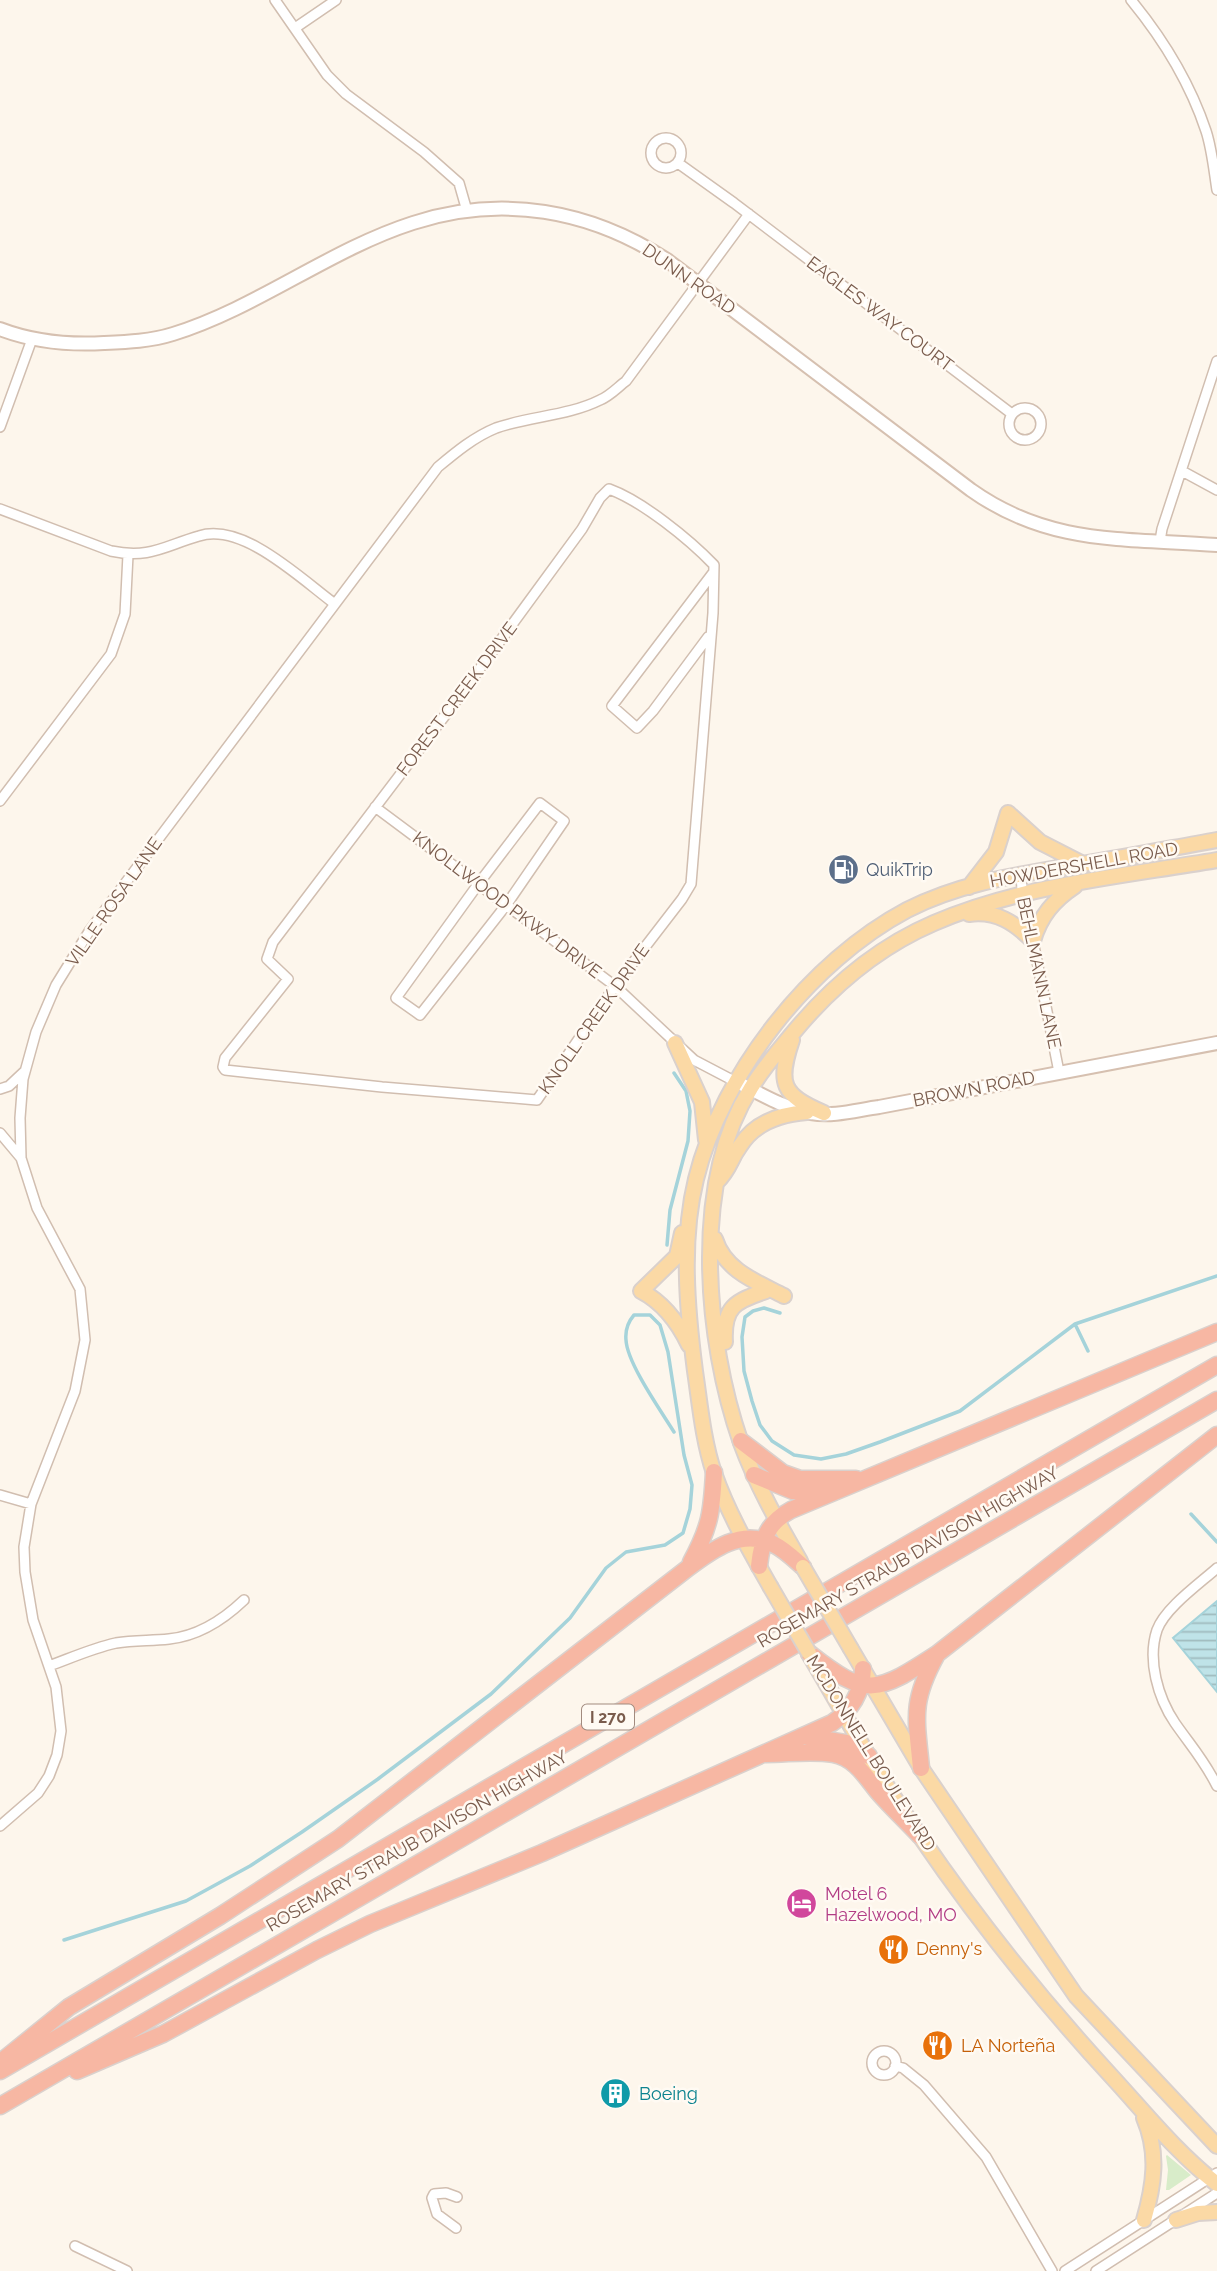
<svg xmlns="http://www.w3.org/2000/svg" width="1217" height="2271" font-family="Raleway,sans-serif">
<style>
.green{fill:#d8ecc9}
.water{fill:url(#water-rules);stroke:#a5d3da;stroke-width:2}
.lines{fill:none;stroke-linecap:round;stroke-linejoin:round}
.stream{stroke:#a5d3da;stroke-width:3.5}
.street-casing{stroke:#d1beb0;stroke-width:12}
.secondary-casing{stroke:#d6c0b0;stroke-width:16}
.primary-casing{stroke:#dad1cd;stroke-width:18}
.highway-casing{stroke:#dad1cd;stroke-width:19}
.street{stroke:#fff;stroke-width:9}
.secondary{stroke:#fff;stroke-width:12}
.primary{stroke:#fbd9a5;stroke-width:14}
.highway{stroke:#f7b7a3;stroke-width:16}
.primary-bridge-casing{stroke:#dad1cd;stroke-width:18;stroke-linecap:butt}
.primary-bridge{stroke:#fbd9a5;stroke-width:14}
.labels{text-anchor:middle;stroke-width:5;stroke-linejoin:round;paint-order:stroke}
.shield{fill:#fffaf3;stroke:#a28b7f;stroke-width:2}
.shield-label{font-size:16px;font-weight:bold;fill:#7a5c4d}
.street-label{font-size:18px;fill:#7a5c4d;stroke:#fffaf3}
.service-label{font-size:18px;fill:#4e5e75;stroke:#fffaf3;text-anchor:start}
.hotel-label{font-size:18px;fill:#b23c85;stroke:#fffaf3;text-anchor:start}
.food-label{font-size:18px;fill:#c56008;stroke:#fffaf3;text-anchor:start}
.culture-label{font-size:18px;fill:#0d838f;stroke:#fffaf3;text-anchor:start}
</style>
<defs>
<pattern id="water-rules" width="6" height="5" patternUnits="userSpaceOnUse" patternTransform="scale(1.75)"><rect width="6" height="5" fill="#bfe3e8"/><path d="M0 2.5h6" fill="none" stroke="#a0bbbe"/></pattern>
</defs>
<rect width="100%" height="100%" fill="#fdf6ec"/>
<path class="green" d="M1167 2155 1191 2175 1169 2190H1166L1168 2170 1166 2156Z"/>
<path class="water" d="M1217 1601V1692L1173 1638Z"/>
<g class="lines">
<path class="stream" d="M667 1245 670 1210 688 1141 690 1111 686 1091 674 1073
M780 1313 764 1308 753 1311 745 1317 742 1337 744 1371 752 1401 760 1425 772 1441 794 1455 821 1459 846 1454 880 1442 960 1411 1075 1324 1217 1276
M1075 1324 1088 1351
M1191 1514 1217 1542
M64 1940 186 1901 250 1866 302 1832 378 1779 491 1694 570 1618 606 1568 626 1552 665 1545 683 1533 690 1509 692 1485 684 1455 668 1352 660 1325 650 1315H634C628 1322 625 1330 626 1340 627 1363 661 1411 674 1432"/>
<defs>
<path id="street" d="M275 0 327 75 346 94 424 152 459 183 467 211
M1131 0C1163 39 1190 83 1206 131 1212 149 1214 171 1217 190
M295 28 336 0
M651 153a15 15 0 1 1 30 0a15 15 0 1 1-30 0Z
M678 163 734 203 1012 414
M1009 424a16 16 0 1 1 32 0a16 16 0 1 1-32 0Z
M0 427 32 339
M1182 471 1217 490
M609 489C642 501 689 539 714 565L713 613 691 884 682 899 615 986 537 1100 382 1087 225 1070 223 1067 225 1058 288 979 267 959 273 942 456 701 582 529 600 498Z
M0 509 111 551C150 559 164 546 199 536 243 522 301 579 335 604
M1160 541 1162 529 1217 361
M708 637 653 711 637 728 612 706 713 573
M0 801 111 654 125 614 128 555
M540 803 564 821 507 904 420 1015 396 998 479 883Z
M375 807 615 986 694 1060 736 1082
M1021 873C1022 896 1024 919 1033 941L1059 1072
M0 1089 9 1086 25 1071
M0 1133 21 1158
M0 1495 31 1504
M1217 1568C1199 1584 1165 1608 1157 1630 1147 1660 1158 1698 1175 1723 1191 1746 1204 1760 1217 1786
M49 1666C71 1658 93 1648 116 1643 134 1640 151 1641 169 1639 199 1636 223 1620 244 1600
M0 1826 38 1793 49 1776 57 1755 61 1731 56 1687 33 1620 25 1572 24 1547 31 1504 75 1391 85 1340 80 1289 37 1208 21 1158 20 1118 23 1079 36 1032 56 985 90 930 438 467C456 452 474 437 496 428 530 416 568 416 600 400 610 396 618 387 626 381L749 214
M872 2063a12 12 0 1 1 24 0a12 12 0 1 1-24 0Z
M895 2066 903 2068 924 2085 986 2157 1052 2271
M456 2228 437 2214 432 2198 434 2194 446 2193 457 2197
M75 2246 127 2271
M1065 2271 1217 2173
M1096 2271 1217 2193"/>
<path id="secondary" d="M0 329C34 342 69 345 104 343 127 342 151 341 173 334 257 308 329 250 413 223 502 194 590 210 667 260L971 490C1050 546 1125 538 1217 545
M743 1085C764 1096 787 1109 811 1113 833 1117 857 1110 879 1107L1217 1043"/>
<path id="primary" d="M1008 813 1040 842 1081 863
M969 887 996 852 1008 813
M969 914C996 910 1015 923 1033 941 1040 916 1054 900 1075 886
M792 1040C777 1084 782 1095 824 1113
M675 1043 702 1102 706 1140
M716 1183C731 1168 729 1161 740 1146 755 1122 780 1114 807 1112
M682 1233 677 1256 641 1291C664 1303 678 1322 689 1345
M715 1239C725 1271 757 1282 784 1296
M725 1342C723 1307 735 1301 766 1291
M800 1561C778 1523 756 1484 741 1443 705 1340 691 1183 751 1088 763 1068 779 1050 793 1033 831 987 878 947 934 923 1021 885 1124 876 1217 860
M770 1586C749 1549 728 1513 714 1473 703 1440 700 1405 695 1371 687 1309 681 1240 696 1179 722 1073 811 961 907 910 961 882 1023 874 1082 864 1127 857 1172 848 1217 840
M851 1649 921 1768 1076 1996 1217 2146
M809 1654C845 1715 879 1778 920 1836 978 1921 1043 2002 1113 2078 1146 2114 1178 2154 1217 2184
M1144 2220C1154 2185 1159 2153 1144 2118
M1176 2220 1198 2213 1217 2212"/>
<path id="highway" d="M741 1441 783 1473 800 1479H856
M754 1475 793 1491 826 1493
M691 1562C710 1527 712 1512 714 1472
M759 1566C762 1539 767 1523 791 1510L1217 1332
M809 1653C867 1699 877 1693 937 1654L1217 1435
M804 1736 846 1743 869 1756
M766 1754C788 1754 811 1750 833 1754 855 1758 865 1776 878 1792 891 1807 906 1821 920 1836
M921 1768C916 1717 911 1702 936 1656
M2 2061 69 2007 220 1916 338 1839 688 1568C712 1550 741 1528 773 1544 784 1549 794 1559 803 1567
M0 2071 1217 1365
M77 2071 163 2034 317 1950 370 1924 542 1853 832 1723C852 1710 862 1692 863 1669
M0 2106 1217 1400"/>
</defs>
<use href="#street" class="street-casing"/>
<use href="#secondary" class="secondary-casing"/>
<use href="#primary" class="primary-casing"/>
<use href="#highway" class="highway-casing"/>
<use href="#street" class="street"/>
<use href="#secondary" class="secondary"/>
<use href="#primary" class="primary"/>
<use href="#highway" class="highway"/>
<defs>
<path id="primary-bridge" d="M803 1567 851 1649
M770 1586 809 1653"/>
</defs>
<use href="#primary-bridge" class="primary-bridge-casing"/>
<use href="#primary-bridge" class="primary-bridge"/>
</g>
<defs>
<symbol id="fuel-disc" viewBox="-11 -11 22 22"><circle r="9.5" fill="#5c6f8a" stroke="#fffaf3"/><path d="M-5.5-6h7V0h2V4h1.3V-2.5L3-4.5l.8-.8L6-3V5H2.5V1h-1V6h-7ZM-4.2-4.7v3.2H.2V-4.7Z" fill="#fff"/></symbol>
<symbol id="hotel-disc" viewBox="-11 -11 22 22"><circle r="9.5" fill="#d1479c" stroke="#fffaf3"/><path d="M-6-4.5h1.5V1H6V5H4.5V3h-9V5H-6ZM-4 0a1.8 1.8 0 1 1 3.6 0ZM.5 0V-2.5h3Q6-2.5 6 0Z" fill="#fff"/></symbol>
<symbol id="restaurant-disc" viewBox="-11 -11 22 22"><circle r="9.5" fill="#e8710a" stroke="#fffaf3"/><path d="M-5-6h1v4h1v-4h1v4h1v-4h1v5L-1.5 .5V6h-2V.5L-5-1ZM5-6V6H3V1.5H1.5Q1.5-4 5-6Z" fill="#fff"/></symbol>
<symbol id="building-disc" viewBox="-11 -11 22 22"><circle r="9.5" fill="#0f9aa8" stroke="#fffaf3"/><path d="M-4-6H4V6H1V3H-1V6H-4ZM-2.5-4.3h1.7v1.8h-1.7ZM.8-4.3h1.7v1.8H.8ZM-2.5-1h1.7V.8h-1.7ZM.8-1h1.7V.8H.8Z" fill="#fff"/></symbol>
</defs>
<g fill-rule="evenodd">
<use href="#fuel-disc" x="826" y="852" width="35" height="35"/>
<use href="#hotel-disc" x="784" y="1886" width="35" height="35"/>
<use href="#restaurant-disc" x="876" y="1932" width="35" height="35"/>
<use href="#restaurant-disc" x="920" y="2028" width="35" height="35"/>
<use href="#building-disc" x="598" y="2076" width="35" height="35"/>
</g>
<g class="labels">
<rect class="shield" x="582" y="1704.5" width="52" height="25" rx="5"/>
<g class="shield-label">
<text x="608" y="1723">I 270</text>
</g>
<g class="street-label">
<text transform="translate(689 279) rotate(35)" y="6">DUNN ROAD</text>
<text transform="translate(880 314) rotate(37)" y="6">EAGLES WAY COURT</text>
<text transform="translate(457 699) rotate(-53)" y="6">FOREST CREEK DRIVE</text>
<text transform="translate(1084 865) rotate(-10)" y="6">HOWDERSHELL ROAD</text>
<text transform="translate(114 902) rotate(-55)" y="6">VILLE ROSA LANE</text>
<text transform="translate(507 905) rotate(37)" y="6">KNOLLWOOD PKWY DRIVE</text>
<text transform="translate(1039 973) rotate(78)" y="6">BEHLMANN LANE</text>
<text transform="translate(594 1019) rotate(-55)" y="6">KNOLL CREEK DRIVE</text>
<text transform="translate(974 1089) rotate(-11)" y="6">BROWN ROAD</text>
<text transform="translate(908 1557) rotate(-30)" y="6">ROSEMARY STRAUB DAVISON HIGHWAY</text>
<text transform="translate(871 1753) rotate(58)" y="6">MCDONNELL BOULEVARD</text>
<text transform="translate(417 1841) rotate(-30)" y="6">ROSEMARY STRAUB DAVISON HIGHWAY</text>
</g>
<g class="service-label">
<text x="866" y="876">QuikTrip</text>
</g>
<g class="hotel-label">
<text x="825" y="1900">Motel 6<tspan x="825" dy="21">Hazelwood, MO</tspan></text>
</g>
<g class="food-label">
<text x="916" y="1955">Denny's</text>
<text x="961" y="2052">LA Norteña</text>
</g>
<g class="culture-label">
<text x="639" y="2100">Boeing</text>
</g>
</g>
</svg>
